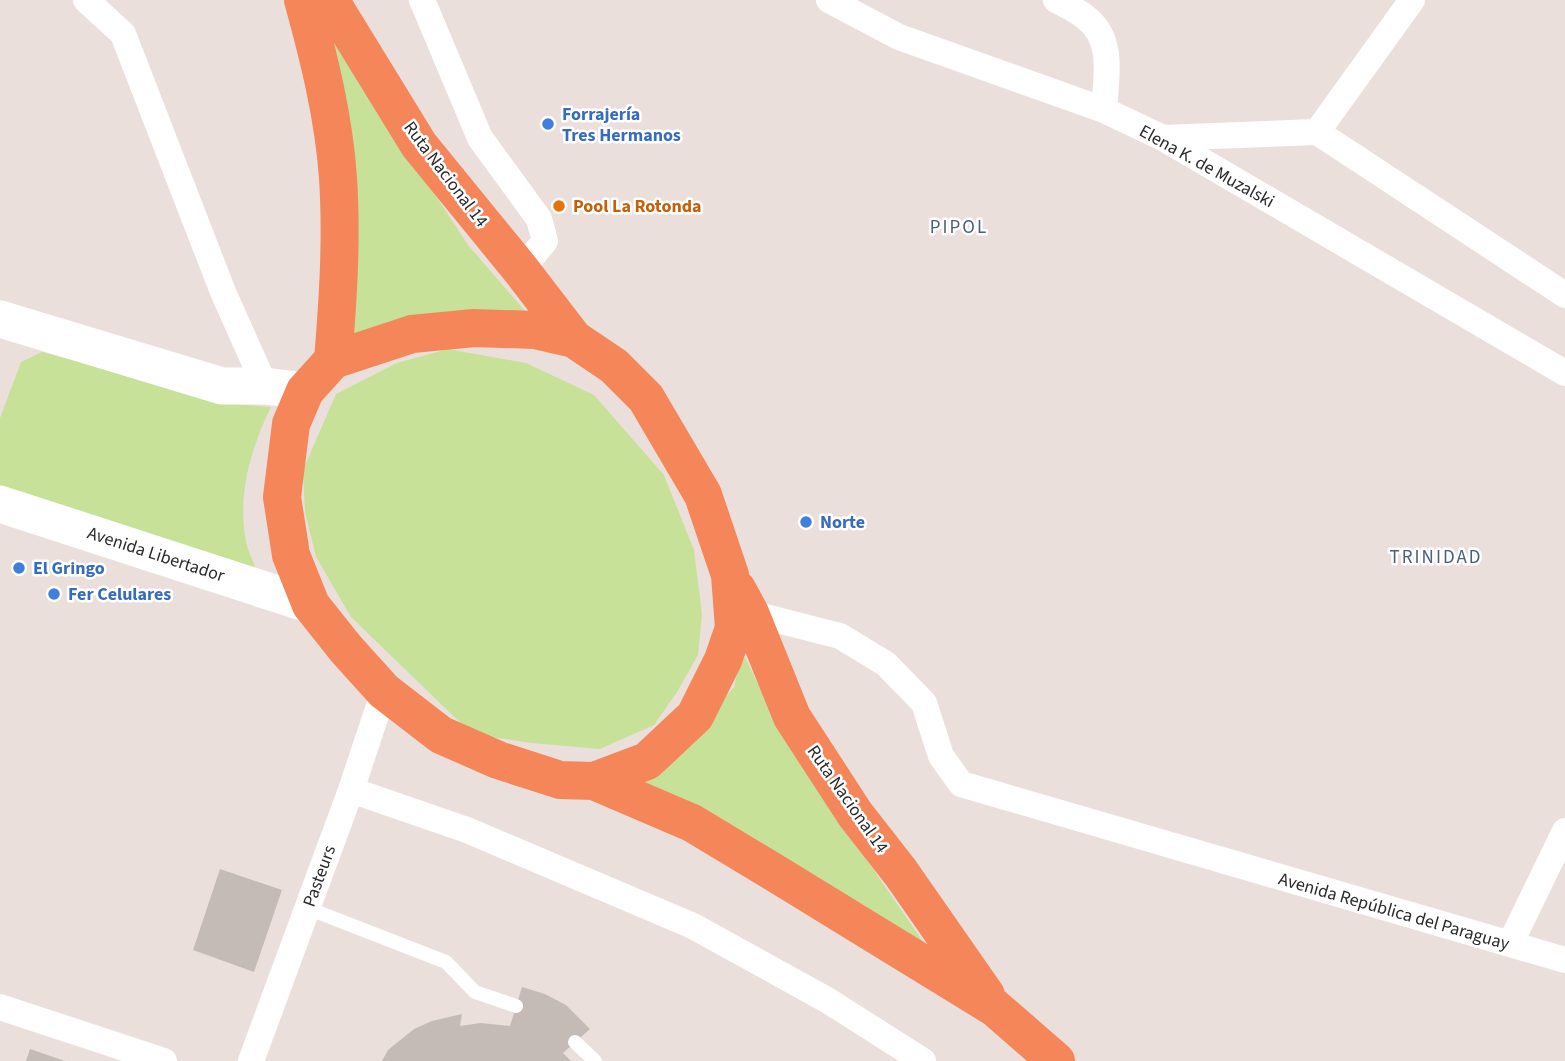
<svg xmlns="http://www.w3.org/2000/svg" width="1565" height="1061" font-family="'Source Sans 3',sans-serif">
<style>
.green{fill:#c7e199}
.building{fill:#c4bbb7}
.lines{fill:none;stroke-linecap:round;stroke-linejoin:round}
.service{stroke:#fff;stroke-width:14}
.minor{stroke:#fff;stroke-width:26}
.secondary{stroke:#fff;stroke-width:37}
.trunk{stroke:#f4865a;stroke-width:38}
.shop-dot{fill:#3f7fe0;stroke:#fff;stroke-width:2.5}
.food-dot{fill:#e8710a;stroke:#fff;stroke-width:2.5}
.labels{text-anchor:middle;stroke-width:5;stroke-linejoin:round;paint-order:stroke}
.shop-label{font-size:18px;font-weight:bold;fill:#366cbe;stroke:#fff;text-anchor:start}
.street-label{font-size:18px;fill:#292929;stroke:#fff}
.food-label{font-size:18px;font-weight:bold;fill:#c56008;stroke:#fff;text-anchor:start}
.neighbourhood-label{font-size:19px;letter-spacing:2px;fill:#4b6179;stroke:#fff}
</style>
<rect width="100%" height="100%" fill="#ebdfdb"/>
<path class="green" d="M324 25 468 245 526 312 476 309 435 313 351 339Z
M448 349 526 363 594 395 664 475 694 550 702 614 698 655 677 692 654 725 600 749 532 743 472 734 351 617 316 557 305 512 303 470 336 394 397 363Z
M42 352 235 404 271 407C252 446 238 491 245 535 246 548 253 560 257 572L0 487V418L21 362Z
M742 651 775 719 827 802 926 946 639 781 711 713 734 687Z"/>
<path class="building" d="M220 869 282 890 254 972 193 950Z
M522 987 545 994 566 1005 590 1029 563 1053 571 1061H382L388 1050 414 1029 432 1021 462 1014 460 1026 481 1023 510 1026Z
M30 1049 65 1061H26Z"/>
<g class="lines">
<path class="service" d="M307 908 446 962 475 992 516 1006
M575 1042 595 1061"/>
<path class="minor" d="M86 0 123 34 223 292 265 386
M422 0 480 138 539 219 545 241 521 270
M829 0 899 37 1104 110 1163 138 1565 373
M1056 0C1065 5 1077 10 1085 17 1115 39 1106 77 1104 110
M1317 132 1565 295
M1163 138 1317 132 1412 0
M750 613 840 636 886 664 924 703 941 756 961 784 1565 960
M351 790 467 830 693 926 827 1000 923 1061
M1510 944 1565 831
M0 1007 164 1061
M251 1061 351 790 384 691"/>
<path class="secondary" d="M0 319 222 386H265L305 391
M0 504 311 605"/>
<path class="trunk" d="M303 0C319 58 334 118 338 178 342 239 338 300 333 360
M330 0 419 145 521 270 574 339
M474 328 535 330 574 339 614 366 646 398 703 495 730 575 734 628 723 660 695 716 647 761 594 781 560 780 498 760 441 735 384 691 346 649 311 605 291 555 282 497 291 424 305 391 333 360 412 334Z
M737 589 750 613 792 717 855 814 901 873 986 995
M594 781 692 823 775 873 995 1008 1056 1061"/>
</g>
<g class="shop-dot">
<circle cx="548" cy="124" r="7"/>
<circle cx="806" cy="522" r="7"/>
<circle cx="19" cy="568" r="7"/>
<circle cx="54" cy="594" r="7"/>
</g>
<circle class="food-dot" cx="559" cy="206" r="7"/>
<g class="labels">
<g class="shop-label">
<text x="562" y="120">Forrajería<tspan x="562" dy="21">Tres Hermanos</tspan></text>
<text x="820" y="528">Norte</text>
<text x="33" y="574">El Gringo</text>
<text x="68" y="600">Fer Celulares</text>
</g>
<g class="street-label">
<text transform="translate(1207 166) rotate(29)" y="6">Elena K. de Muzalski</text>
<text transform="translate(446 174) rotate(53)" y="6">Ruta Nacional 14</text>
<text transform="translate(156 554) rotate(18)" y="6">Avenida Libertador</text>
<text transform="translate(848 799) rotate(55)" y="6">Ruta Nacional 14</text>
<text transform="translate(319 876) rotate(-70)" y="6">Pasteurs</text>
<text transform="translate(1394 911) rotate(16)" y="6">Avenida República del Paraguay</text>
</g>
<g class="food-label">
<text x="573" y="212">Pool La Rotonda</text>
</g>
<g class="neighbourhood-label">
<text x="959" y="233">PIPOL</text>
<text x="1436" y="563">TRINIDAD</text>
</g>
</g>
</svg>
